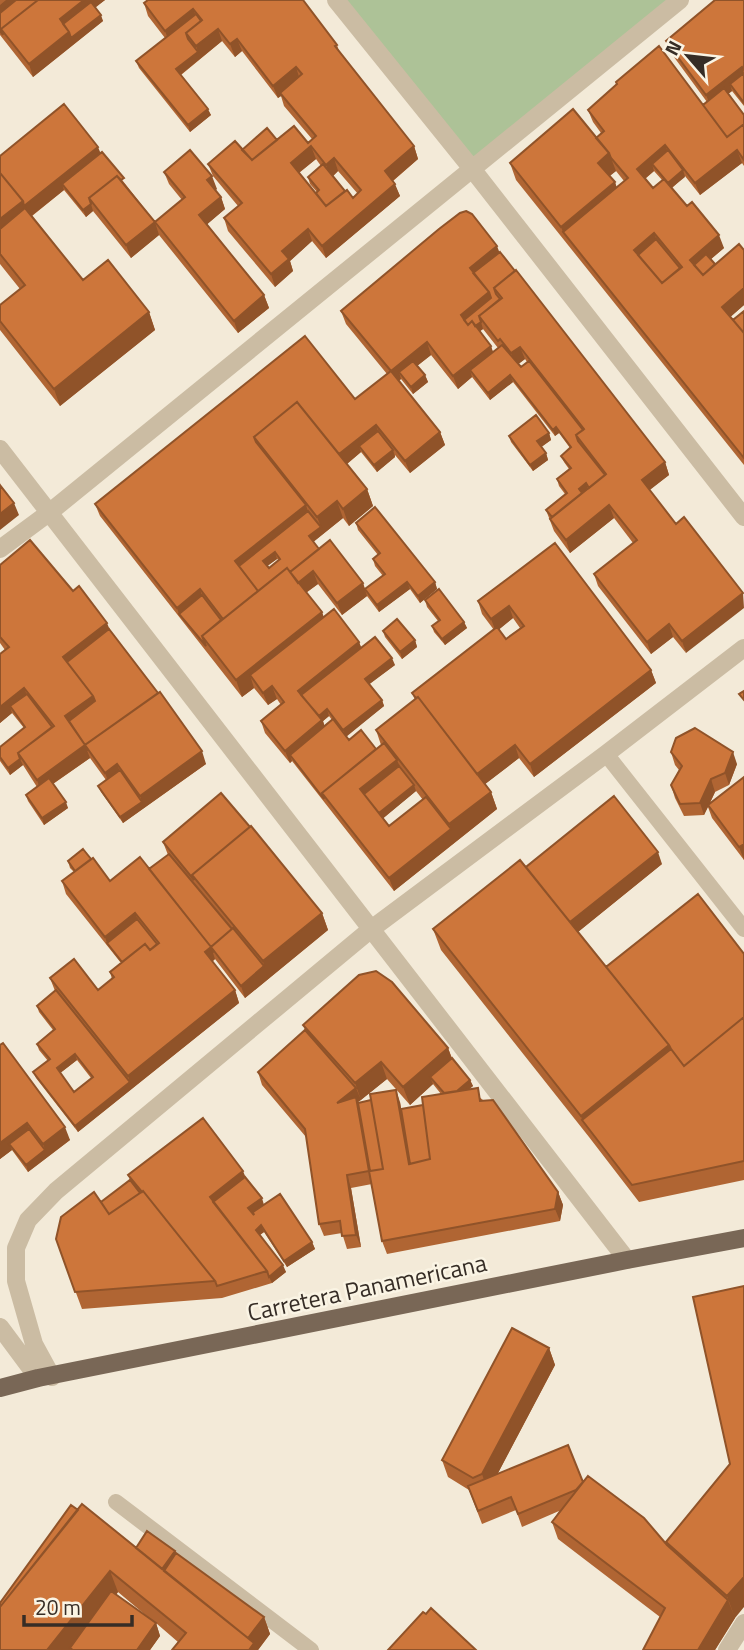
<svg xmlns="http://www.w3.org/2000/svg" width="744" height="1650" font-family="'Titillium Web',sans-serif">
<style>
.green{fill:#adc297}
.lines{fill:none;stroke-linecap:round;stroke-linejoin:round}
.service{stroke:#cbbca3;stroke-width:16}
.minor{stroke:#cbbca3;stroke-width:18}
.primary{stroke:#796756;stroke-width:18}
.wall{fill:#b06533;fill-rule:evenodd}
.shaded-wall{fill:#905329}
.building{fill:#cd763b;stroke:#905329;stroke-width:2;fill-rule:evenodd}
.labels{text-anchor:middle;stroke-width:5;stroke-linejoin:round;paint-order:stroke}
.street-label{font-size:24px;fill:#362d26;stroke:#faf4e4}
</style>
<rect width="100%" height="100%" fill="#f3ead8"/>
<path class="green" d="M336 0H680L473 170Z"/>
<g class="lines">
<path class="service" d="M606 754 744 929
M116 1502 311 1650"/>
<path class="minor" d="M336 0 473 170 744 517
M0 449 627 1260
M0 549 50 512 680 0
M0 1327 38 1378
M52 1377 34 1344 16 1281V1248L28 1220 56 1191 370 930 606 754 744 648
M727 1650 744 1623"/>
<path class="primary" d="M0 1388 38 1378 627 1260 744 1238"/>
</g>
<path class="wall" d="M0 0H105L95 7 103 21 33 77 0 35Z
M303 0 337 45 339 51 414 146 418 159 393 181 400 196 326 258 312 241 290 261 293 271 275 287 228 231 224 218 238 206 213 176 208 164 242 150 277 140 308 143 312 139 284 106 281 96 278 98 242 51 235 57 222 41 181 75 211 115 190 132 139 68 136 61 165 38 148 16 144 3ZM316 159 321 166 308 177 310 184 317 192 316 193 299 173ZM338 171 358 194 353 198 345 191 333 176Z
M744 0V106L732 91 728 94 744 115V166L742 163 700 195 685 176 672 188 724 248 711 259 715 264 744 250V305L730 317 733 320 744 311V465L516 180 510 163 596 138 601 133 593 122 588 110 617 85 616 82 703 105 707 102 671 53 666 41ZM616 171 624 181 616 187 615 182 609 176ZM654 171 662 180 653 188 645 179Z
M101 153 155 222 182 200 169 184 164 172 217 189 215 190 221 197 225 209 207 224 264 295 269 308 238 333 159 235 131 258 93 211 86 217 64 190 32 216 83 280 149 312 155 330 60 406 0 330V305L20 289 0 264V156Z
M500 252 665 462 669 475 649 490 686 653 673 637 651 654 598 586 594 574 633 543 614 518 570 553 554 531 546 510 565 494 559 486 557 479 569 469 564 462 561 456 570 448 559 433 555 436 513 382 490 400 472 377 458 389 431 355 417 366 425 375 428 382 413 394 401 379 399 381 440 432 445 445 410 473 395 455V457L377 472 361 452 347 464 367 489 373 506 349 526 343 518 313 542 319 549 363 583 365 589 383 576 375 566 373 559 378 555 358 530 356 523 435 582 437 589 420 603 410 589 379 612 367 596 342 615 318 584 306 593 322 612 323 617 359 642 361 648 395 665 369 684 382 700 384 706 346 736 349 740 376 749 381 745 376 730 415 700 412 693 494 630 482 614 478 601 555 543 651 670 656 683 534 777 519 758 485 784 491 792 497 809 394 891 292 761 290 763 265 733 261 721 281 705 277 699 268 705 254 688 242 697 100 516 95 504 355 399 387 374 346 324 341 311ZM483 329 498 348 493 352 491 346 480 331ZM525 359 527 362 521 367 518 364ZM277 559 279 560 269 568 267 566ZM513 618 520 628 506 639 499 629ZM329 716 332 720 324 726 323 721ZM416 791 423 800 389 826 383 818Z
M549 433 551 440 541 447 546 453 548 460 533 471 511 442 509 436Z
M0 565 73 591 109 629 206 764 123 823 101 792 98 786 106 780 90 758 53 784 68 808 44 825 28 801 26 795 37 787 23 765 10 775 0 761V747L24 728 12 713 0 723 5 650 0 643Z
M425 600 464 622 467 628 445 645 434 632 432 626 438 621 427 607Z
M383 631 415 640 417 647 402 659 385 637Z
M671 752 737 764 729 785 715 792 710 803 744 777V860L712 818 708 807 704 815 684 816 675 798 671 785 679 770 675 765Z
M163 842 322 913 328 930 245 998 215 959 212 962 235 990 239 1003 78 1132 36 1078 33 1072 48 1061 39 1050 37 1044 53 1030 39 1012 37 1006 55 991 50 978 98 990 112 979 110 972 121 963 66 894 62 881 74 872 70 868 68 861 110 881 149 869 168 855ZM77 1060 91 1078 74 1092 60 1073Z
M662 864 578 932 606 967 744 954V1180L639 1202 589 1137 441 950 433 929 526 867Z
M303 1025 448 1048 452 1058 470 1080 473 1086 469 1089 483 1100 558 1192 563 1205 560 1221 387 1254 382 1241 372 1184 351 1188 361 1247 347 1249 342 1233 324 1236 319 1224 306 1137 262 1085 258 1072 305 1030ZM387 1079 410 1105 433 1084 441 1094 423 1105 401 1109 400 1102H358Z
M0 1045 70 1140 28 1172 12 1150 0 1159Z
M128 1175 245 1177 264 1205 312 1242 315 1249 287 1267 264 1232 260 1235 286 1272 272 1283 222 1298 82 1309 56 1239 101 1202 130 1180Z
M744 1286 735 1618 715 1650H643L660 1617 558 1539 552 1522 559 1511 522 1527 516 1510 482 1524 469 1490 448 1477 442 1460 549 1348 555 1365 498 1473 583 1482 667 1545 666 1542 730 1464Z
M136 1548 176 1554 264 1617 270 1634 258 1650H172L178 1642 156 1623 160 1636 150 1650H0ZM118 1592 155 1623 116 1595Z"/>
<path class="shaded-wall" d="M6 0H17L0 21V5Z
M84 0H105L66 31 60 19Z
M193 9 198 21 170 44 165 31Z
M101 15 103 21 33 77 29 64 69 32Z
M218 29 222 41 179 76 176 69 198 52 196 46Z
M237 39 242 51 235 57 230 44Z
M296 67 300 80 280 93 281 96 278 98 273 86Z
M742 67 744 74 730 84 732 91 711 107 706 95Z
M208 109 211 115 190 132 188 125Z
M665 145 670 157 652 164 654 171 641 182 637 169Z
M311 146 316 159 296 175 291 163Z
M414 146 418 159 389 184 385 171Z
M98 147 103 159 62 184 64 190 0 241V219L23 201Z
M737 150 742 163 700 195 695 183Z
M609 153 616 171 605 180 598 163Z
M334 158 338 171 331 178 326 165Z
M683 170 685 177 670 189 668 183Z
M212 176 217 189 212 193 207 180Z
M615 182 621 200 563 232 561 227Z
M395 184 400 196 326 258 322 246Z
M221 197 225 209 204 227 199 215Z
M91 204 93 211 86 217 83 210Z
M155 222 159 235 131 258 126 245Z
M308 229 312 241 290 261 293 271 275 287 271 274 282 251Z
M654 233 659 246 636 256 634 250Z
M719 235 724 248 697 271 690 260Z
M497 246 502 259 472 274 470 268Z
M744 288V305L727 320 722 307Z
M489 292 494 305 463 321 461 315Z
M264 295 269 308 238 333 234 321Z
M149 312 155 330 60 406 54 389Z
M481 322 483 329 472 337 470 330Z
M427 342 431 355 403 377 399 372 401 379 395 383 391 371Z
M491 346 495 359 470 370 472 377 458 389 453 376Z
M520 347 525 359 516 366 511 353Z
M425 375 428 382 413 394 411 387Z
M510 375 513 382 490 400 488 393Z
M376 425 380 437 359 446 361 452 342 468 338 455Z
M556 427 559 433 555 436 553 430Z
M440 432 445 445 410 473 405 461Z
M549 433 551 440 540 448 537 441Z
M393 450 395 457 377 472 374 465Z
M546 453 548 460 533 471 530 465Z
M665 462 669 475 646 493 642 480Z
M586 483 588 490 581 495 579 489Z
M367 489 373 506 349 526 343 509Z
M337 501 343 518 312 543 309 536 321 527 317 517Z
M14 503 19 515 0 530V514Z
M306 505 310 518 238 567 235 561Z
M609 505 614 518 570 553 566 540Z
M275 552 277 559 266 567 263 561Z
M313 571 318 584 301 596 297 584Z
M407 582 410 589 379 612 377 605Z
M435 582 437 589 420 603 418 596Z
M363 583 367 596 342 615 337 603Z
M200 589 204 602 179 614 177 608Z
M743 593 744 608 686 653 682 641Z
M509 606 513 618 496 632 491 619Z
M322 612 328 629 250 675 254 688 242 697 236 680Z
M464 622 467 628 445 645 442 639Z
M107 623 112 635 65 663 63 657Z
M669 624 673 637 651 654 647 642Z
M415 640 417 647 402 659 400 652Z
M359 642 364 654 300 696 298 691Z
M392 658 395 665 367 686 365 679Z
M651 670 656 683 534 777 530 764Z
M272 686 277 699 268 705 263 693Z
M24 688 29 700 10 706 12 713 0 723V707Z
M93 696 98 708 67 722 65 716Z
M382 700 384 706 346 737 343 730Z
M327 709 329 716 323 721 327 733 290 755 292 761 290 763 285 751 317 718Z
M85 745 90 758 41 792 37 780Z
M515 745 519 758 480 788 476 775Z
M202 751 206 764 123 823 120 817 142 802 140 796Z
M733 752 737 764 729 785 725 773Z
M20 759 23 765 10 775 8 768Z
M397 760 402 772 366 800 360 789Z
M117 764 122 777 110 786 105 773Z
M711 779 715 792 704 815 700 803Z
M414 785 416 791 380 821 377 814Z
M491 792 497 809 394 891 389 878 451 829 449 824Z
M66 802 68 808 44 825 42 818Z
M744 844V860L739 847Z
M658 852 662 864 573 936 568 924Z
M135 913 140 925 107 943 105 937Z
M322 913 328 930 245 998 241 986 264 966 263 961Z
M211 947 215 959 209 964 205 952Z
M235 990 239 1003 78 1132 75 1126 130 1082 128 1076Z
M669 1045 677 1066 582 1120 581 1116Z
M448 1048 454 1065 430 1077 433 1084 410 1105 403 1087Z
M75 1054 77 1060 59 1074 57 1068Z
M381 1062 387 1079 361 1100 355 1083Z
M470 1080 473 1086 451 1105 449 1099Z
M356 1088 361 1100 358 1102 373 1177 337 1103Z
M396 1090 400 1102 412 1170 409 1164Z
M27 1123 32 1135 9 1144 12 1150 0 1159V1143Z
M65 1127 70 1140 28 1172 26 1165 45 1150 43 1144Z
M243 1171 248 1183 216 1208 210 1197Z
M347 1175 351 1188 361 1247 356 1235Z
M558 1192 563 1205 560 1221 555 1209Z
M262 1198 264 1205 251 1215 248 1208Z
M261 1225 264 1232 258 1236 256 1230Z
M312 1242 315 1249 287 1267 284 1261Z
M283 1265 286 1272 272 1283 269 1277Z
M549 1348 555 1365 488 1492 482 1474Z
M175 1551 180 1564 160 1573Z
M110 1571 118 1592 72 1649 70 1648 71 1650H47Z
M744 1577V1607L735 1618 727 1596Z
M728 1600 735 1618 715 1650H698Z
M264 1617 270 1634 258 1650H249L247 1640Z
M156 1623 160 1636 150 1650H137Z"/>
<path class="building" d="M16 0H38L1 29 3 35 0 31V13Z
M38 0H84L60 19 69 32 29 64 1 29Z
M148 0H303L337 45 335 46 414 146 385 171 395 184 322 246 308 229 282 251 289 259 271 274 224 218 242 203 208 164 235 141 252 160 294 126 308 143 316 136 280 93 302 74 296 67 273 86 237 39 230 44 218 29 196 46 186 33 202 20 193 9 165 31 144 3ZM311 146 326 165 334 158 361 190 353 198 347 190 326 206 291 163Z
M715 0H744V70L742 67 706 95 666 41Z
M91 2 101 15 71 38 69 32 63 24Z
M196 14 201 21 186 33 188 39 198 52 176 69 208 109 188 125 136 61Z
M659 46 727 137 744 124V160L737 150 695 183 665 145 637 169 653 188 664 179 687 206 692 202 719 235 690 260 703 275 739 244 744 250V288L722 307 744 333V458L563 232 628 178 611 158 609 153 596 138 604 131 588 110 617 84 616 82ZM654 233 682 267 662 283 634 250Z
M744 73V103L730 84Z
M724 88 744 115V124L727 137 703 105Z
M64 104 98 147 24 206 23 201 0 173V156Z
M573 109 609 153 598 163 615 182 561 227 510 163Z
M267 128 277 140 252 160 242 150Z
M190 150 212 176 207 180 221 197 199 215 264 295 234 321 155 222 185 197 164 172Z
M668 150 683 170 668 183 652 164Z
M102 152 124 178 121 180 117 176 89 198 91 204 83 210 62 184Z
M323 164 345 191 326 206 316 193 319 190 308 177Z
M0 173 23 201 0 219Z
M117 176 155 222 126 245 89 198Z
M25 208 83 280 108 260 149 312 54 389 0 321V305L25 285 0 254V229Z
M466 211 472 214 497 246 470 268 489 292 461 315 468 325 472 321 491 346 453 376 427 342 391 371 341 311 439 229 460 213Z
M656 239 680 268 662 283 638 255Z
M500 252 515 271 494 288 496 294 500 299 479 316 481 322 475 326 472 321 468 325 464 320 491 298 489 292 473 273Z
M706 254 715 264 703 275 694 265Z
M516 270 665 462 642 480 676 524 684 517 743 593 682 641 669 624 647 642 594 574 637 540 609 505 566 540 550 519 606 474 576 435 584 429 520 347 511 353 500 339 498 341 479 316 502 298 494 288Z
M744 311V333L733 320Z
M305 336 355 399 391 371 440 432 405 461 376 425 339 454 297 402 254 437 256 442 306 505 235 561 258 591 223 619 200 589 177 608 95 504Z
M502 345 521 367 529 361 583 430 576 435 578 441 605 475 589 488 586 483 579 489 582 493 552 517 546 510 567 493 557 479 571 468 561 456 571 447 556 427 553 430 510 375 488 393 470 370Z
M413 361 425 375 411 387 399 372Z
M297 402 367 489 343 509 337 501 317 517 254 437Z
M536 415 549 433 537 441 546 453 530 465 509 436Z
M378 431 393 450 374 465 359 446Z
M0 485 14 503 0 514Z
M375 507 435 582 418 596 407 582 377 605 365 589 385 574 373 559 380 553 356 523Z
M308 511 321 527 309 536 319 549 290 572 287 568 258 591 239 566ZM275 552 280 559 269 568 263 561Z
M30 540 73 591 79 586 107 623 63 657 93 696 65 716 85 745 37 780 18 753 54 726 24 688 0 707V654L9 647 0 637V565Z
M330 540 363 583 337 603 313 571 298 583 290 572Z
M555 543 651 670 530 764 515 745 477 774 418 697 416 698 412 693 497 627 506 639 524 626 509 606 491 619 478 601Z
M287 568 322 612 236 680 202 636Z
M439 589 464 622 442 639 432 626 440 620 425 600Z
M202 595 221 620 202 636 206 646 179 614Z
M334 609 359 642 298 691 322 720 285 751 261 721 284 702 272 686 263 693 250 675Z
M397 619 415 640 400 652 383 631Z
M109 629 158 693 85 745 87 751 85 745 69 721 95 701 93 696 67 662Z
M375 637 392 658 365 679 382 700 343 730 327 709 319 716 301 695Z
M744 691V700L739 694Z
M160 692 202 751 140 796 117 764 105 773 85 745Z
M27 694 52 727 18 753 20 759 8 768 0 757V747L25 727 10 706Z
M418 697 491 792 449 824 376 730Z
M333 719 349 740 361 730 376 749 322 793 324 799 290 755Z
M695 728 733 752 725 773 711 779 700 803 680 804 671 785 682 766 671 752 676 738Z
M384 743 397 760 360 789 389 826 426 797 451 829 389 878 322 793Z
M399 766 414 785 379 813 364 794Z
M120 770 142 802 120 817 98 786Z
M744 777V844L739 847 708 805Z
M49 778 66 802 42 818 26 795Z
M221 793 250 827 192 875 194 880 163 842Z
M614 796 658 852 570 922 526 867Z
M251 826 322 913 263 961 192 875Z
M83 849 91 859 75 871 68 861Z
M169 854 232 929 211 947 213 953 211 947 149 869Z
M140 857 211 947 205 952 235 990 128 1076 50 978 74 959 98 990 114 977 110 972 145 944 150 950 159 943 135 913 105 937 62 881 93 858 110 881Z
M520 860 669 1045 581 1116 433 929Z
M698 894 744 954V1017L684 1066 671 1049 669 1045 606 967Z
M137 919 157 944 150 950 145 944 122 962 107 943Z
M233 928 264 966 241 986 211 947Z
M376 971 392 982 448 1048 403 1087 381 1062 355 1083 303 1025 359 975Z
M56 990 130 1082 75 1126 33 1072 50 1059 37 1044 55 1029 37 1006ZM75 1054 93 1077 74 1092 57 1068Z
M744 1017V1161L632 1185 582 1120 671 1049 684 1066Z
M305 1030 356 1088 337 1103 356 1097 369 1171 347 1175 356 1235 342 1236 340 1221 319 1224 305 1129 258 1072Z
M3 1043 65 1127 43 1144 27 1123 0 1143V1045Z
M452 1058 470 1080 457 1091 444 1093 430 1077Z
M478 1088 480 1101 493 1100 558 1192 555 1209 382 1241 369 1171 383 1169 370 1094 396 1090 409 1164 430 1159 422 1097Z
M371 1100 383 1169 370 1171 358 1103Z
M423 1105 430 1159 410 1164 401 1109Z
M203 1118 243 1171 210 1197 267 1271 217 1286 215 1281 143 1191 142 1192 128 1175Z
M29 1129 45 1150 26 1165 9 1144Z
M245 1177 262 1198 248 1208 254 1215 253 1212 280 1194 312 1242 284 1261 261 1225 256 1230 283 1265 269 1277 267 1271 213 1202Z
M130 1180 140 1193 109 1214 101 1202Z
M143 1191 215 1281 75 1292 56 1239 61 1217 94 1192 109 1214Z
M744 1286V1577L727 1596 666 1542 730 1464 693 1297Z
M512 1328 549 1348 482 1474 473 1478 442 1460Z
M568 1445 583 1482 576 1490 518 1514 511 1497 478 1511 468 1486Z
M588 1476 644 1518 667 1545 728 1600 698 1650H643L665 1608 552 1522Z
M82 1504 254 1643 249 1650H172L186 1633 110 1571 47 1650H0V1607Z
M71 1505 78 1510 0 1607V1603Z
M147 1531 175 1551 162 1569 136 1548Z
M176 1553 264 1617 248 1638 164 1571Z
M111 1591 156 1623 137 1650H73L70 1648Z
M431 1608 476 1650H388L423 1612 426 1614Z"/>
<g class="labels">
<g class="street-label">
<text transform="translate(367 1288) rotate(-12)" y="8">Carretera Panamericana</text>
</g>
</g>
<g transform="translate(688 56) rotate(298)" stroke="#faf4e4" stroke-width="5" paint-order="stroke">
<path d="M0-5L12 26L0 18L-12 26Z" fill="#362d26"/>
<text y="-10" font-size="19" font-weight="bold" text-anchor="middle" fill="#362d26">N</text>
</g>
<path d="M24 1615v10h108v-10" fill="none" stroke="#362d26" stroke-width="3.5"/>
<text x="35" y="1615" font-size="21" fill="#362d26" stroke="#faf4e4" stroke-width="5" paint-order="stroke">20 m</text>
</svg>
